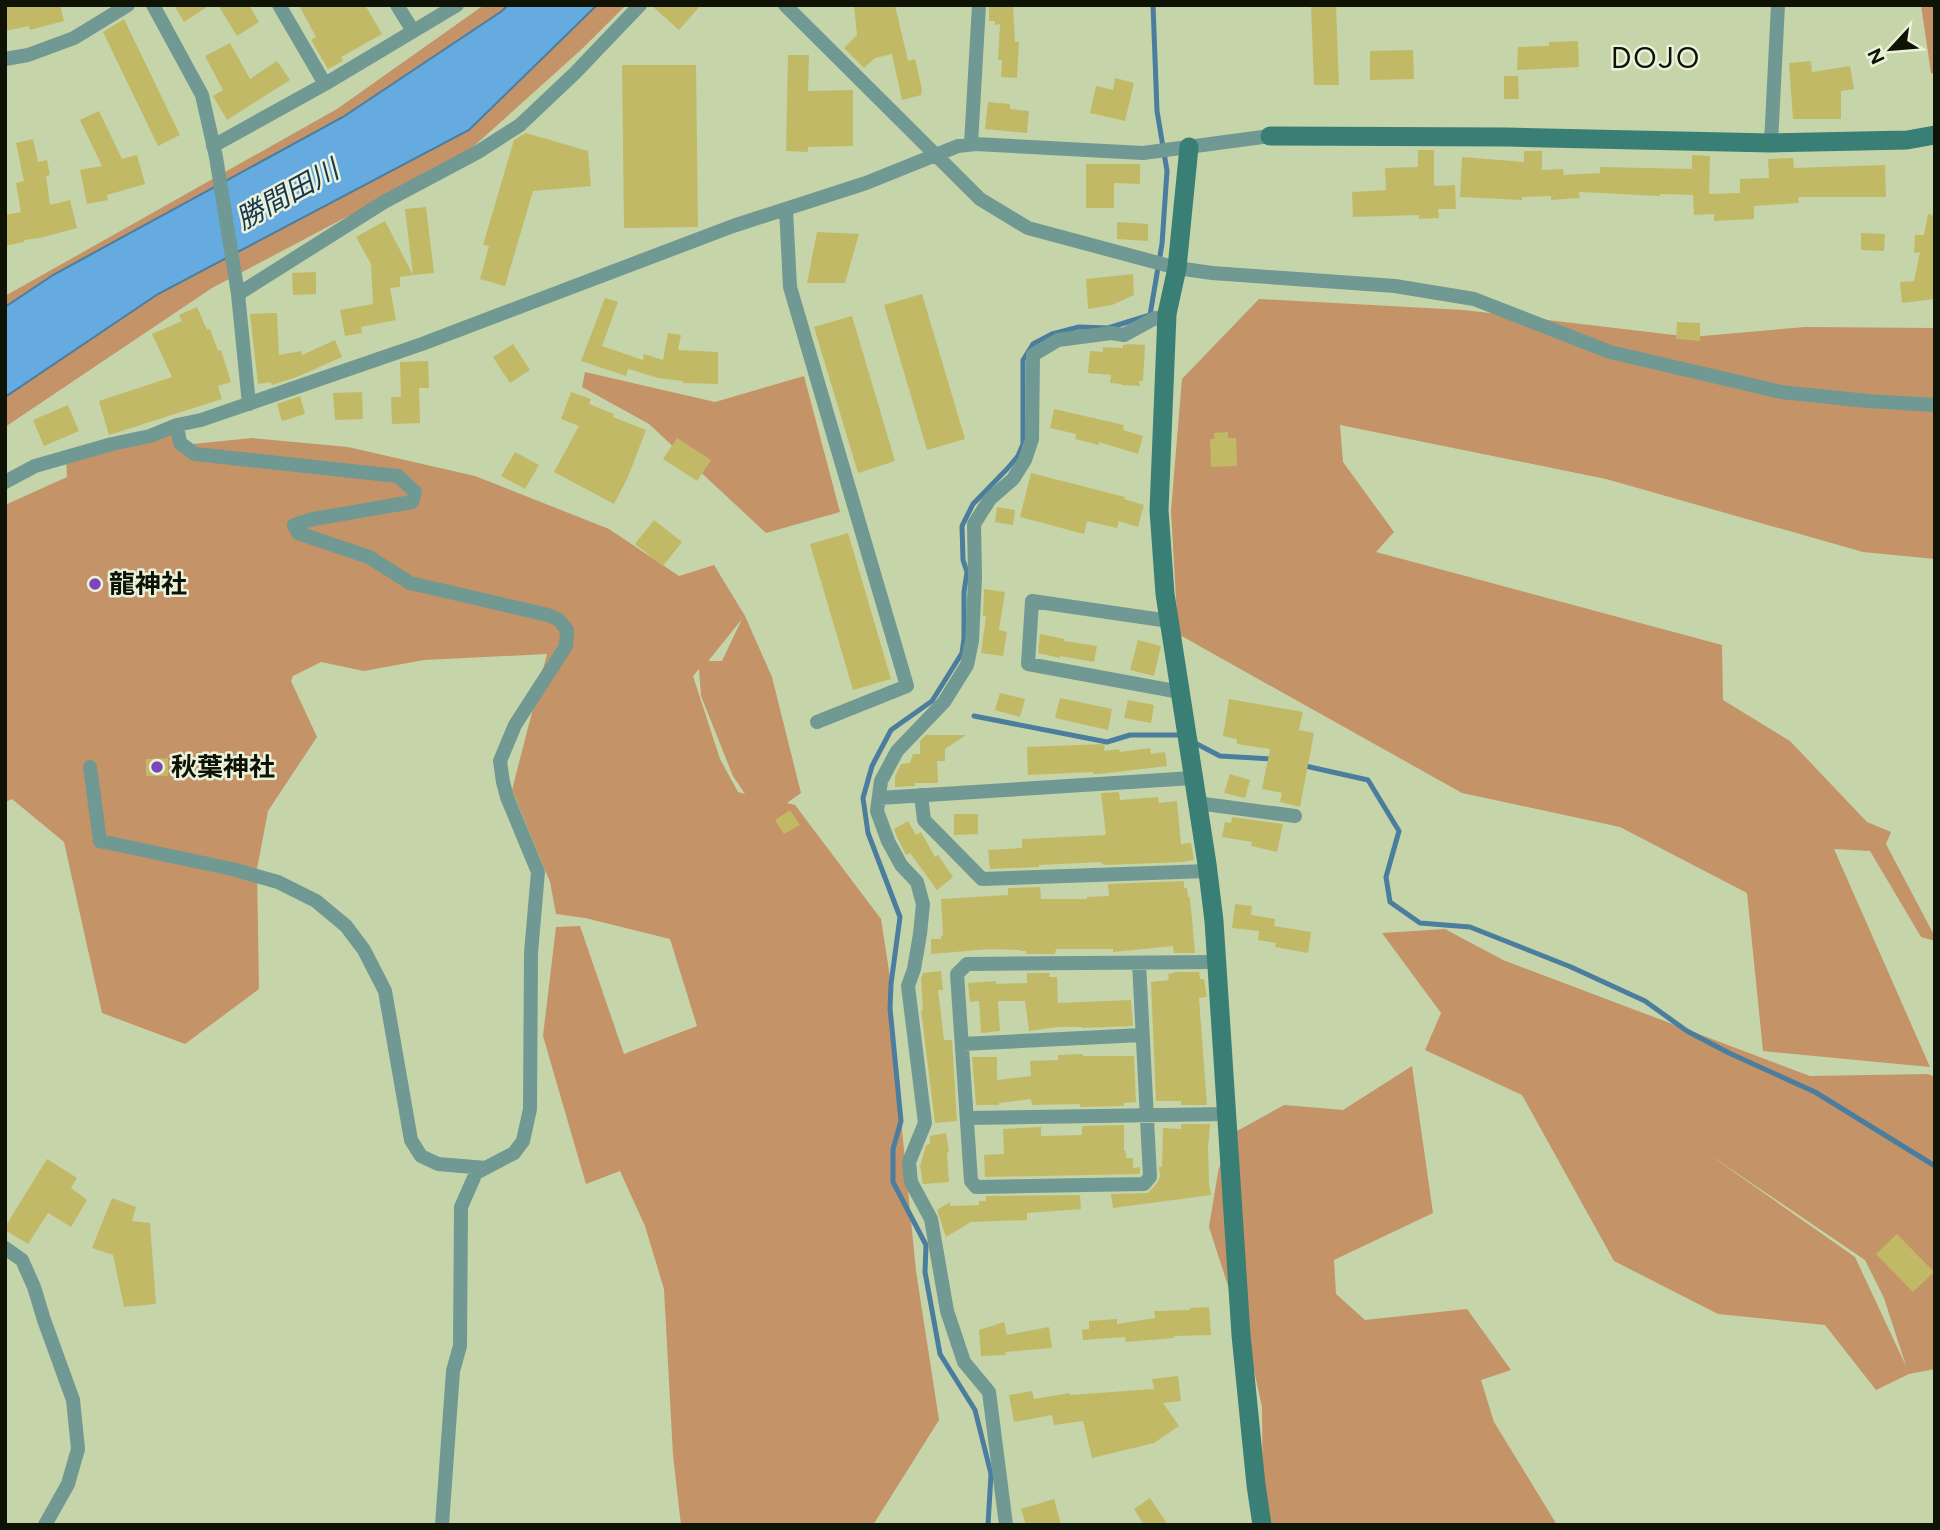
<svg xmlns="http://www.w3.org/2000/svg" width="1940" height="1530" font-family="Figtree,'Noto Sans JP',sans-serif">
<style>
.green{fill:#c49368;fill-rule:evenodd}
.water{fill:#65abe0;stroke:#4b7d9e;stroke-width:2}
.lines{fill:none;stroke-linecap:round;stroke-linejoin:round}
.stream{stroke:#4b7d9e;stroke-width:5}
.building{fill:#c2b966}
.street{stroke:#6f9992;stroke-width:14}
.secondary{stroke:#3a7f75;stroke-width:19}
.poi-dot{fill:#7e45bb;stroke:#eaf2dc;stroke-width:2.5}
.labels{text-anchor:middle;stroke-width:5;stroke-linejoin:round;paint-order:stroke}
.poi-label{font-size:26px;font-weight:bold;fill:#0e1305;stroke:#eaf2dc;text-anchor:start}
.water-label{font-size:28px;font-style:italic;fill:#18364d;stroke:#eaf2dc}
.quarter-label{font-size:30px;letter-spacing:2px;fill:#0e1305;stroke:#eaf2dc}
</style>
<rect width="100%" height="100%" fill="#c6d4aa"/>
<path class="green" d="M484 5H626L583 48 464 155 212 288 5 427V296L337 109Z
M1921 5H1935V74L1931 73Z
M1259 299 1464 310 1691 337 1805 327 1935 328V559L1863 552 1606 479 1340 425 1343 462 1394 532 1376 552 1722 645 1723 700 1790 741 1867 822 1891 832 1886 844 1935 937V941L1921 937 1870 851 1834 849 1930 1067 1763 1051 1747 893 1620 827 1462 793 1178 634 1171 511 1182 379Z
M585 372 715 402 804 376 840 512 766 533 649 424 582 387Z
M177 425 183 445 252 438 348 447 475 476 609 529 679 576 714 565 745 616 772 677 801 793 787 803 795 805 881 919 891 984 890 1008 916 1271 939 1420 873 1525H681L673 1455 664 1289 645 1226 620 1171 586 1184 543 1036 556 927 580 926 624 1054 697 1026 670 939 585 918 556 914 550 882 512 790 547 654 424 660 364 671 321 662 293 676 291 681 317 737 268 811 257 869 259 989 185 1044 102 1013 64 842 12 799 5 802V505L67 477 66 457ZM742 619 722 661H709V660ZM699 669 701 696 733 776 745 794 738 792 720 759 693 676Z
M1445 929 1503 960 1810 1076 1928 1074 1935 1077V1369L1909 1374 1876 1390 1825 1325 1718 1314 1614 1261 1522 1095 1425 1050 1441 1013 1382 933ZM1704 1151 1865 1260 1884 1298 1906 1366 1855 1257Z
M1412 1066 1433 1213 1334 1260 1336 1294 1365 1320 1467 1309 1511 1370 1481 1380 1494 1422 1557 1525H1263L1262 1407 1251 1357 1209 1227 1218 1172 1228 1136 1284 1105 1343 1110Z"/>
<path class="water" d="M508 5H597L469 130 158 294 5 397V307L53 275 343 117 502 11Z"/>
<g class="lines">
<path class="stream" d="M974 716 1107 742 1130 735H1178L1181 736
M1193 742 1220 756 1274 759
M1301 765 1368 780 1399 831 1386 877 1390 902 1420 923 1470 927 1571 967 1645 1001 1687 1031 1729 1053 1815 1092 1935 1166
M988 1525 991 1474 975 1410 940 1354 925 1272 926 1245 893 1182V1149L901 1121 890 1008 891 984 900 917 868 833 863 798 872 766 891 730 932 701 962 653 964 638V592L967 572 963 560 962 526 973 504 1007 469 1018 456 1023 444V360L1033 344 1052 334 1079 327 1108 328 1150 315 1162 244 1167 171 1157 111 1153 5"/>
</g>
<path class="building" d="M5 5H60L64 21 30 30 29 26 5 31Z
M174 5H210L184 22Z
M218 5H249L259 22 237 36Z
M299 5H365L382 34 341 57 343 61 328 69 311 40 316 37Z
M651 5H701L679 30Z
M854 5H895L908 61 915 59 922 89 921 95 902 100 892 54 875 58 864 68 844 48 857 35Z
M989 5H1013L1015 42H1019L1017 78 1001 77 1002 60H998L1000 24 995 25V21H989Z
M1311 5H1336L1339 85H1314Z
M124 19 180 135 158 146 103 32Z
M1578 41 1579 67 1517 70 1518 47 1549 46V42Z
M230 43 250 79 277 61 290 80 227 120 213 96 223 90 205 56Z
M1413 50 1414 79 1370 80V51Z
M788 55H809L808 91 853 90V146L808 147V152L786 151Z
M1811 61 1812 72 1850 66 1854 89 1841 91V119H1793L1789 63Z
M622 65H696L698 227 624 228Z
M1504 76H1518L1519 99H1504Z
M1115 78 1134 83 1125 121 1090 113 1096 86 1113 90Z
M988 102 1010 104V109L1029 111 1027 133 985 129Z
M99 111 122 159 137 155 145 184 107 195 108 200 87 204 80 170 102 166 80 120Z
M526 133 588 151 591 186 533 191 505 286 480 279 489 246 483 245 514 140Z
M33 139 38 162 47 160 50 175 46 176 50 205 70 200 77 228 40 238 24 240V242L5 246V215L21 212 16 183 24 181 16 143Z
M1418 150H1434V186L1455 185 1456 209H1438L1439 218 1419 219V215L1353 217 1352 192 1386 190 1385 168 1418 167Z
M1524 151H1542V170L1563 169 1564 175 1600 173V167L1692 169V155L1710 156 1709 194 1740 193V179L1769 178 1768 159 1793 158 1794 168 1885 165 1886 197H1798L1799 203 1754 206V219L1714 221V214L1694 215 1693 195 1660 194V196L1579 192 1580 198 1551 200V196L1522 197V200L1460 197 1462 157 1524 162Z
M1086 164H1140V184L1114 183V208H1086Z
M426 207 434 273 413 275 405 209Z
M1928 214 1935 215V299L1902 303 1900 282 1914 281 1920 252 1914 253 1915 235H1924Z
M385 221 413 275 400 277V287L390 288 396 320 361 327 362 333 345 336 340 310 373 304 371 264 356 237Z
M1117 222 1148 224V241L1117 239Z
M817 232 859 234 845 283H807Z
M1861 233 1885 234 1884 251 1861 250Z
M316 272V294L293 295 292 273Z
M1133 274 1134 295 1112 305 1088 309 1086 279Z
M922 294 965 439 927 450 884 305Z
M605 298 618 302 602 346 643 360 644 354 663 360 668 333 681 335 678 350 718 352V384L683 383V381L658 378 628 369 626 376 581 361Z
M197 307 207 330 210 329 218 351 221 350 231 382 218 386 222 399 109 435 99 401 172 377 152 334 182 321 179 315Z
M277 313 279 355 301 351 302 355 335 340 342 357 297 377 272 385 271 382 258 384 250 314Z
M852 316 895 461 858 473 814 327Z
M1677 322 1700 323V341L1676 339Z
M513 344 530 370 510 383 493 357Z
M1128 344 1145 345 1143 381H1139L1140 386 1121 385 1122 384 1110 383 1111 375 1088 373 1090 351 1103 352V347L1123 348V345Z
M428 361 429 388H419L420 423 392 424 391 397H401L400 362Z
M362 392 363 419 335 420 333 393Z
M571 392 591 399 589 404 614 414 613 417 646 430 628 477 614 504 554 472 579 426 561 419Z
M300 396 305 414 282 421 277 404Z
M68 405 79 431 44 446 33 420Z
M1054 409 1124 425 1123 430 1143 436 1138 454 1099 442V445L1075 439 1076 434 1050 428Z
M1228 432V438H1236L1237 466 1211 467 1210 439H1214V433Z
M677 438 711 460 697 481 663 459Z
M515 452 539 465 525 489 501 476Z
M1031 473 1125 497 1124 499 1144 505 1138 527 1119 521 1117 528 1087 521 1084 534 1020 517Z
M997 507 1015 510 1013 525 995 522Z
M654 520 682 542 663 566 635 544Z
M848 533 891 679 853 690 810 544Z
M984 589 1005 592 999 630 1007 632 1003 656 981 653 986 616H983Z
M1040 634 1064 639V641L1097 646 1094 662 1060 656V658L1038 653Z
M1138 640 1161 646 1154 676 1130 670Z
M1000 693 1025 699 1020 717 995 710Z
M1060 698 1112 709 1108 730 1055 718Z
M1229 699 1303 712 1299 730 1314 733 1300 807 1280 802 1282 793 1262 789 1270 749 1237 744V739L1223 736Z
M1128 700 1154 705 1151 723 1124 718Z
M926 735H966L945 749V761H937L938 783H915V786L895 787V776L901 764 910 763 913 754H920V741Z
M1105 744 1104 751 1119 749 1120 752 1150 748 1151 754 1165 752 1167 766 1099 774H1093V772L1028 775 1027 747Z
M168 758V776H146V759Z
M1230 774 1250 780 1245 798 1224 793Z
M1119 792 1120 800 1158 797 1159 803 1177 801 1181 844 1191 843 1194 860 1182 862 1106 865 1102 864V862L1039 865V867L990 869 988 850 1022 848V839L1106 835 1101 793Z
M790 810 800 825 784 834 775 820Z
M954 814H978V834L954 835Z
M1232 817 1283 824 1277 852 1251 846 1252 842 1222 837 1225 822 1231 823Z
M908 821 916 835 921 832 935 857 938 855 953 877 937 890 910 853 906 855 897 837 894 829Z
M1184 881V888H1187L1188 897H1190L1195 953H1174L1173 946 1113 952V949H1056L1055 954H1026V951H1020V950L990 949 931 954V939H941V936L943 935 941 899 1008 895V888L1040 887 1041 899H1087V897L1109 896 1108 884Z
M1235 904 1252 906 1251 915 1275 919 1274 926 1311 932 1308 953 1275 947 1276 943 1258 940 1259 931 1232 928Z
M941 971 943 990H938L944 1040H952L957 1121 935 1123 921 1010H923L921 979 923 973Z
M1174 972H1199L1200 979H1204L1207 997 1199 998 1207 1105H1181V1101H1156L1151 982 1169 980 1168 974 1174 973Z
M1027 973H1050L1049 977H1057L1058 1003 1131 1000 1133 1026 1082 1028V1027H1057L1029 1031 1025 1001H998L1000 1031 981 1033 979 1001 970 1002 968 983 996 981V984L1027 983Z
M1083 1054V1056H1134L1136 1102 1124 1103V1106L1080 1107V1104L1032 1105 1031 1099 999 1103V1105H976L972 1057H997V1080L1031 1076 1030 1061 1058 1060V1055Z
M1181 1124H1210L1208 1148 1209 1184 1211 1195 1113 1208 1111 1194 1148 1193 1157 1183 1160 1177 1159 1167H1162L1163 1128 1181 1129Z
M1124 1125V1151H1126V1158H1133V1168L1140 1167V1174L985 1177 984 1155 1004 1154 1003 1129 1041 1127V1136L1082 1135V1126Z
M946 1133 949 1152H947L949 1182 923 1184 920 1166 926 1145 930 1144V1136Z
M47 1159 77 1178 71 1188 87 1200 71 1227 48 1213 28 1244 5 1230V1227Z
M1080 1195 1081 1209 1027 1213V1220L971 1222 946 1237 937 1210 950 1202V1206L979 1205V1201H986V1196Z
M112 1198 136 1207 132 1221 150 1223 156 1304 124 1307 113 1255 92 1248Z
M1897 1234 1934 1272 1913 1292 1876 1254Z
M1209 1307 1211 1335 1174 1336V1338L1126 1342 1125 1337 1083 1340 1082 1330 1089 1329V1321L1117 1319V1324L1155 1318 1154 1311 1190 1310V1308Z
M1004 1322 1007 1335 1049 1327 1052 1348 1005 1352 1006 1355 981 1356 979 1330Z
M1178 1376 1181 1401 1163 1403 1179 1426 1154 1443 1092 1458 1083 1421 1054 1425 1052 1415 1014 1422 1009 1395 1032 1391 1034 1399 1070 1393V1395L1154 1389 1152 1379Z
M1150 1498 1168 1525H1144L1134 1509Z
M1054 1499 1061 1525H1026L1021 1509Z"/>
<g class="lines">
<path class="street" d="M153 5 202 95 216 157 238 294 249 404
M279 5 325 84
M397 5 413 31
M785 5 980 199 1028 228 1177 268 1212 273 1395 286 1474 299 1610 352 1781 392 1868 401 1935 405
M5 59 28 55 74 38 128 5
M1771 143 1778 5
M971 144 979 5
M213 146 325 84 457 5
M786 209 790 287 907 686 817 722
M238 294 384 202 478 152 520 125 575 73 640 5
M177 425 180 443 195 454 398 476 415 492 412 502 313 519 294 525 298 533 369 557 410 583 548 615 559 620 567 630 566 646 515 725 500 761 503 782 507 797 538 872 531 953 530 1109 523 1141 514 1153 476 1173 461 1207 460 1346 453 1371 442 1525
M5 482 35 466 112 444 150 436 177 425 201 420 422 344 733 226 866 183 958 146 975 144 1143 153 1270 136
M1169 621 1032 601 1028 664 1180 692
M90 767 100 841 232 869 278 882 316 901 346 926 364 950 385 991 411 1140 421 1156 438 1164 486 1168
M921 795 924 820 982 879 1208 871
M879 798 1193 778
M1197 803 1295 816
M1139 963 1150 1177 1144 1184 976 1187 971 1181 957 974 967 964 1217 962
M962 1044 1142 1035
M967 1118 1227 1114
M5 1248 22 1260 34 1287 44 1320 73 1400 78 1449 68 1484 45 1525
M1006 1525 989 1392 964 1362 947 1311 931 1219 911 1182 909 1162 925 1123 908 986 914 969 920 934 923 904 917 882 901 865 888 841 877 811 881 781 897 751 944 702 967 665 972 641 975 578 974 524 990 499 1013 479 1025 460 1032 439 1033 355 1058 340 1111 333 1124 335 1155 318 1167 320"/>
<path class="secondary" d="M1270 136 1507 137 1771 143 1907 140 1935 135
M1189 147 1177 268 1167 314 1159 510 1165 594 1207 864 1214 921 1241 1335 1256 1485 1262 1525"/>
</g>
<g class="poi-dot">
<circle cx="95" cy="584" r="7"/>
<circle cx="157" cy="767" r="7"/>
</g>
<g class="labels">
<g class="poi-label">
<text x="109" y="593">龍神社</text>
<text x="171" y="776">秋葉神社</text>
</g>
<g class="water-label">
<text transform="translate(287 194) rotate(-29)" y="10">勝間田川</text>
</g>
<g class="quarter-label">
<text x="1656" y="68">DOJO</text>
</g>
</g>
<rect width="1940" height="1530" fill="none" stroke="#0e1305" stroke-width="14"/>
<g transform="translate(1891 49) rotate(244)" stroke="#eaf2dc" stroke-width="5" paint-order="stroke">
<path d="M0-5L12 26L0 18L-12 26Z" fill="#0e1305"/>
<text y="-10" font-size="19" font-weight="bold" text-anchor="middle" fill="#0e1305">N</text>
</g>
</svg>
